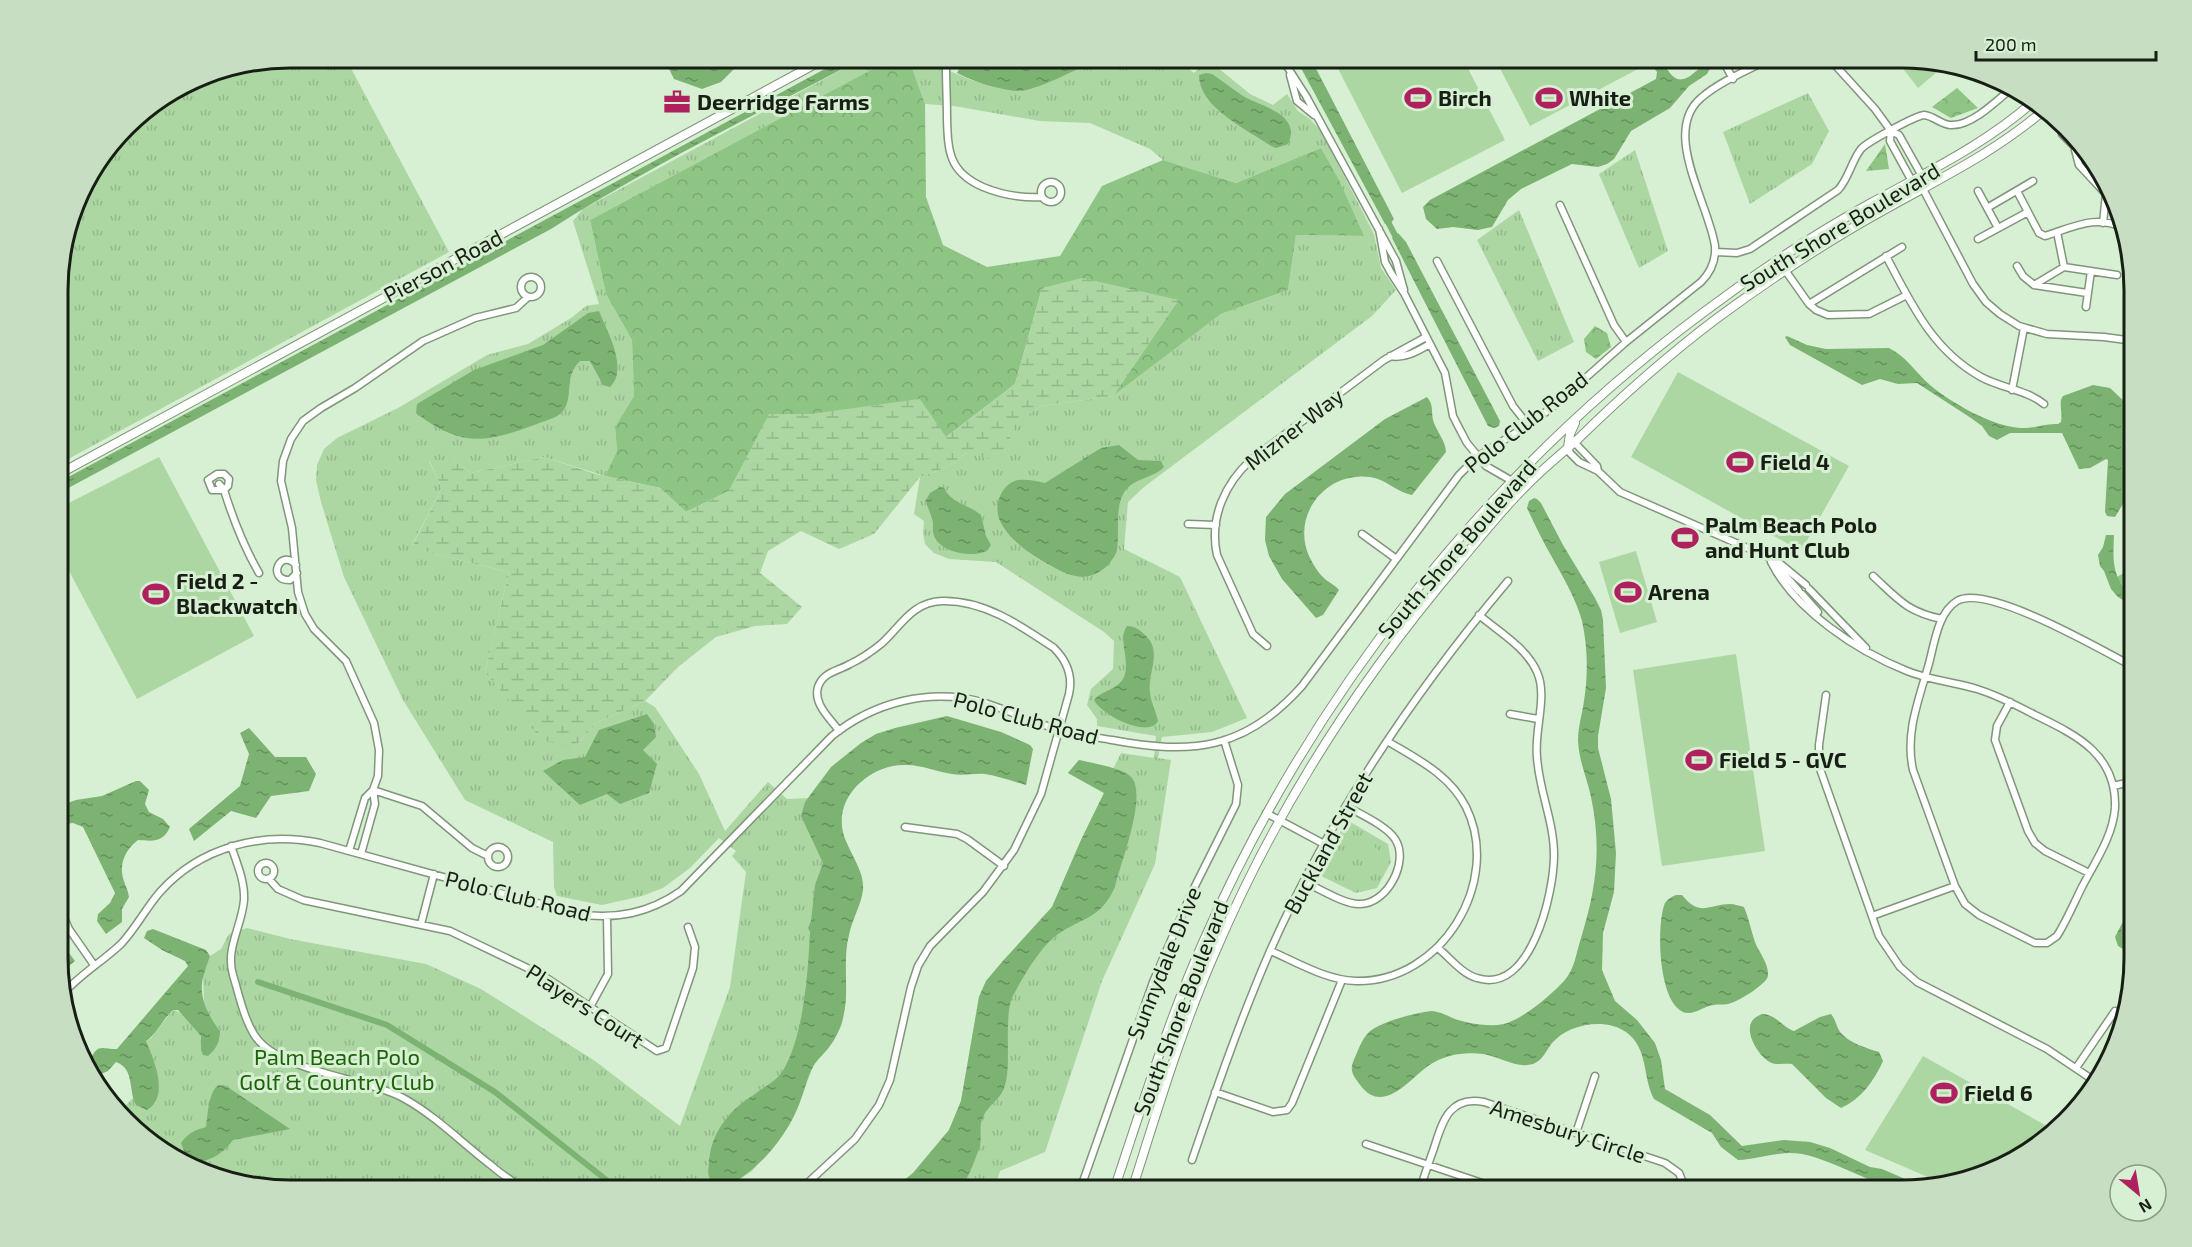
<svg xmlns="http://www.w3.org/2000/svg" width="2192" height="1247" font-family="'Exo 2',sans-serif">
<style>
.grass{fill:url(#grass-tufts)}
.forest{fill:url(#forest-crowns)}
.wetland{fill:url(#wetland-marsh)}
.pitch{fill:#acd7a3}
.water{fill:url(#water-ripples)}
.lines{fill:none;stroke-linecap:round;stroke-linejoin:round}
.canal{stroke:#7db372;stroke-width:6}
.minor-casing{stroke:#7f967a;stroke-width:9}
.tertiary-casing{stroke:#7f967a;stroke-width:10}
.minor{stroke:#fff;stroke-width:6}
.tertiary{stroke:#fff;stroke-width:8}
.labels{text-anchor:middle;stroke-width:6;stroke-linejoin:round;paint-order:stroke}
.poi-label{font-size:22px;font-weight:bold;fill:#171f15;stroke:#d7efd2;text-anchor:start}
.street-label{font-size:22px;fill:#171f15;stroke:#d7efd2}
.park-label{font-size:22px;fill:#1b6306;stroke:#d7efd2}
.rim{fill:none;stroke:#171f15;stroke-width:3}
</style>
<defs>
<pattern id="grass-tufts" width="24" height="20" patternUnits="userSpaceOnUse" patternTransform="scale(1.5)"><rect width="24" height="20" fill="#acd7a3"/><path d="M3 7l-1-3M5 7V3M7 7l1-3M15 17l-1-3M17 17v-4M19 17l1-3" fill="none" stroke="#93b88b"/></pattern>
<pattern id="forest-crowns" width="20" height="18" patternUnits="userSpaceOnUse" patternTransform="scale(1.5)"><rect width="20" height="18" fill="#8ec584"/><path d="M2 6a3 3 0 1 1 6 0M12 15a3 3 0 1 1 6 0" fill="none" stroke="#7aa971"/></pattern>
<pattern id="wetland-marsh" width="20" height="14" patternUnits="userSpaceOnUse" patternTransform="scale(1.5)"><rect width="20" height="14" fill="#acd7a3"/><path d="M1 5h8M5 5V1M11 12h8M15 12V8" fill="none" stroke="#93b88b"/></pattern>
<pattern id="water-ripples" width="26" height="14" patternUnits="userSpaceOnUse" patternTransform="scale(1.5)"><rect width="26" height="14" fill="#7db372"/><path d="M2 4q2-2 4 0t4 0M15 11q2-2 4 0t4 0" fill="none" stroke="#65915c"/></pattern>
</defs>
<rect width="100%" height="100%" fill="#d7efd2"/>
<path class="grass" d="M290 57H345L449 252 59 464V260L81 187 136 115 201 75Z
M865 57H895L590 220 606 294 632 340 634 396 615 427 617 451 605 476 544 457 471 473 453 460 429 461 442 488 412 545 438 555 509 572 485 672 574 748 596 723 645 701 655 707 699 774 725 831 768 782 787 799 810 798 845 802 842 815V834L862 877 863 889 849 932 845 952 846 1000 842 1024 834 1040 813 1066 797 1110 788 1127 752 1171 734 1183 732 1190H290L230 1182 174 1159 124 1112 125 1106 133 1098 136 1105 155 1103 159 1086 146 1041 151 1038 173 1010C185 1012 193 1028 202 1036L201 1050 220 1031 211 1020 204 1004 203 976 210 956 221 949 229 934 247 928 290 939 426 964 481 989 595 1061 680 1126 730 987 746 872 732 856 736 851 719 838 690 868 663 888 642 896 602 905 557 896 554 887 553 842 465 800 403 700 344 577 321 502 316 480 317 465 324 449 337 438 398 408 487 355 528 344 571 318 586 306 599 304 573 221 583 209Z
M908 57H925L926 61 971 80 1018 91 1105 57H1164L1179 61 1194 73 1204 63 1217 67 1250 94 1273 105 1287 94 1298 111 1310 119 1321 131 1374 234 1381 268 1396 290 1372 316 1144 487 1128 502 1124 549 1180 577 1247 718 1212 732 1162 737 1158 758 1171 760 1155 864 1102 981 1045 1152 1000 1171 994 1190H892L913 1173 949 1130 961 1101 979 997 986 981 1002 962 1052 907 1081 840 1104 793 1068 773 1079 760 1113 769 1121 753 1154 758 1156 736 1097 726V719L1087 705 1091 689 1113 669 1114 641 1104 632 996 562 949 559 934 553 925 544 923 533 924 521 914 514 920 477 945 468 968 452 1041 406 1113 396 1221 314 1288 290 1296 235 1363 236 1321 148 1236 183 1163 160 1150 149 1090 123 1040 121 954 106 925 104Z
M1894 57 1940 62 1943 67 1918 88Z
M1808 93 1829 131 1812 164 1750 204 1723 132Z
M1635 150 1668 251 1639 268 1599 174Z
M1519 210 1574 342 1538 361 1477 240Z
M1347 820 1388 844 1391 862 1377 888 1356 893 1317 874Z"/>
<path class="forest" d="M698 57H719L717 63 713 67 705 65Z
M895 57H908L925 104 926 197 943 245 987 267 1060 256 1102 186 1163 160 1236 183 1321 148 1339 180 1364 236 1296 235 1288 290 1221 314 1113 396 1178 300 1042 288 1015 384 946 437 810 414H770L729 491 686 512 660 488 605 476 617 451 615 427 634 396 632 340 606 294 590 220Z
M1957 88 1978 108 1951 118 1932 107Z
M1885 144 1889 169 1866 171Z
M1595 326 1607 333 1611 347 1596 359 1586 352 1584 339Z
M2125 572 2134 578V595L2119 581 2117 577Z"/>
<path class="wetland" d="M1082 278 1179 300 1113 396 1041 406 1015 423 1007 448 988 459 968 452 945 468 920 477 874 534 839 549 801 531 768 551 760 573 802 607 787 624 755 626 716 637 678 667 645 701 596 723 574 748 542 740 485 672 509 572 438 555 412 546 442 488 429 460H453L471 473 544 457 596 474 660 488 686 512 729 491 769 414H810L920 399 946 437 1015 384 1042 288Z"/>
<path class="pitch" d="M1332 57H1462L1505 140 1402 193Z
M1494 57H1631L1638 69 1530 126Z
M1678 372 1849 466 1801 551 1631 457Z
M159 457 254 636 137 699 59 552V508Z
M1636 551 1657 622 1620 633 1599 562Z
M1736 654 1765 851 1662 866 1633 670Z
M1364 840 1383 853 1377 862 1358 848Z
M1923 1056 2052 1129 2031 1151 1977 1178 1944 1184 1865 1150Z
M541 1152 562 1171 552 1181 532 1162Z"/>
<path class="water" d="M657 57H698L705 65 713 67 717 63 719 57H742V61L721 82 702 89 674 79 666 63Z
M847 57H865C759 113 651 165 551 229L59 493V482Z
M965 57H1105C1082 65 1038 92 1016 91 997 89 974 82 957 73Z
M1295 57H1310L1394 219 1389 225 1385 224Z
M1645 57H1660C1670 74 1676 89 1695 72 1699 69 1702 66 1707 63L1711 67 1707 74 1689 86 1670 108 1631 131 1614 159 1607 164 1598 167 1572 164 1521 189 1508 200 1492 227 1478 230 1453 227 1437 229 1426 219 1423 207 1430 200 1656 79 1657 72Z
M1206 73 1212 74C1223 81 1232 89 1243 96 1262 107 1302 114 1288 144L1276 148 1271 146C1247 129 1199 108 1199 75Z
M1398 233 1406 242 1500 421 1499 426 1494 428 1488 426 1392 238Z
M599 311C607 331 629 369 610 387L603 385 590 361H580C564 377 573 393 565 408 560 418 546 420 537 424 486 443 462 448 416 413L417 404 474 370 543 345 588 313Z
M1787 336 1807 345 1826 349 1889 348C1906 356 1916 373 1930 385 1951 403 1994 427 2021 428 2034 429 2045 423 2058 424L2061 422C2063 413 2058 402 2063 396L2093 385 2110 388 2125 402 2134 418V447L2127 455 2123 488 2124 492 2134 496V506L2123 504 2115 517 2107 516 2105 512 2108 460 2106 459 2090 468 2079 469 2062 433H2010L1997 440 1989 436 1982 426 1971 418 1917 383 1898 384 1880 379 1862 385 1790 345 1785 337Z
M1427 397C1434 405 1431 411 1433 420 1436 431 1446 441 1446 452L1412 495C1396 492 1386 479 1370 477 1326 471 1291 515 1309 556 1313 564 1318 573 1325 579 1330 583 1335 585 1339 590L1323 615 1316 618 1282 579 1269 556 1265 540 1266 517 1285 494 1385 419Z
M1119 445 1138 460 1161 461 1164 467C1154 478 1134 478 1125 491 1114 507 1120 531 1117 549 1117 554 1111 561 1108 565 1091 582 1073 578 1055 568 1035 557 1010 542 1000 521 993 507 1001 483 1018 480 1028 479 1036 481 1045 483L1101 448Z
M940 487 944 488C952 504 968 504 981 515L986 536 991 545 987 551C972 558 943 553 935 538 932 532 933 529 933 523 932 515 927 508 926 500L930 493Z
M1534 498 1537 499 1541 503 1563 545 1595 598 1601 610 1603 620 1606 688 1598 736V748L1611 799 1616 853 1614 892 1603 933 1602 970 1615 1001 1637 1020 1655 1043 1661 1060 1665 1089 1710 1115 1742 1146 1784 1140 1810 1142 1830 1148 1870 1167 1882 1169 1926 1188C1885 1196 1842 1162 1802 1154 1781 1150 1759 1159 1738 1160L1721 1147 1712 1133 1654 1099C1642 1076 1649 1049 1626 1032 1605 1017 1568 1024 1552 1043 1546 1051 1543 1060 1533 1064 1517 1069 1498 1056 1483 1054 1476 1053 1467 1053 1460 1054 1448 1055 1437 1060 1428 1066 1410 1079 1383 1115 1361 1086 1358 1082 1353 1076 1352 1071 1351 1066 1354 1059 1356 1055 1359 1048 1362 1040 1367 1034 1378 1022 1415 1013 1431 1011 1440 1011 1449 1017 1458 1020 1472 1024 1489 1027 1504 1024 1523 1019 1551 995 1564 981 1575 969 1576 953 1581 938 1596 889 1602 849 1591 797 1587 778 1579 761 1578 741 1578 727 1582 715 1584 701 1588 675 1588 648 1582 621 1576 599 1564 579 1553 559 1543 542 1535 525 1527 508L1529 501Z
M2106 535H2114C2113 559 2111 581 2134 595V607L2118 597 2111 589 2104 571 2100 566 2098 555 2103 547Z
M1127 626C1134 626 1139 629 1144 634 1164 651 1147 672 1150 693 1151 703 1156 711 1158 721 1149 739 1101 715 1094 700 1102 690 1118 690 1124 677 1131 660 1117 640 1127 626Z
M647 714 654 724 656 737 643 750 657 764 649 793 620 804 607 794 580 805 543 771 563 760 585 757 599 730Z
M947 716 1001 732 1030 745 1033 749 1026 785C1012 781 998 776 985 774 974 773 963 776 952 774 937 772 922 765 907 765 878 763 846 786 842 815 838 844 865 863 863 890 861 906 852 919 849 935 842 962 850 991 843 1018 840 1030 834 1042 826 1051 822 1055 817 1060 814 1065 806 1078 804 1095 797 1109 785 1138 761 1166 735 1182 730 1185 717 1185 712 1181 707 1177 708 1170 709 1164 710 1135 727 1112 752 1096 763 1088 777 1081 784 1069 804 1033 808 973 810 932L808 928 811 921 815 885 823 863 801 816 805 802 831 767 861 743 876 734 895 728Z
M249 728 275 757H306L316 774 309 791 271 796 256 818 231 811 194 841 189 829 240 786 249 754 240 733Z
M1079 760C1091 763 1125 768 1132 778 1147 798 1120 864 1115 887 1100 920 1082 917 1057 935 1041 946 1023 977 1014 994 1004 1010 1010 1054 1007 1075 1004 1101 992 1099 983 1117 978 1127 983 1139 979 1149 974 1163 968 1177 961 1190H892L913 1173 949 1130 961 1101 979 997 986 981 1002 962 1052 907 1081 840 1104 793 1068 773Z
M136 781H140L149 790 145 804 149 812 163 819 170 827C163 843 153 841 138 840 126 849 119 863 123 878 125 885 128 890 129 897L122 909V922L106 934 97 921 98 914 110 903 115 893 83 827 73 823 59 825V806L76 800 102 796Z
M1676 895H1682C1700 917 1707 905 1730 904 1734 904 1740 906 1744 907 1749 919 1751 930 1755 942 1759 953 1769 963 1768 976 1767 984 1736 1003 1728 1004 1723 1005 1718 1004 1714 1005 1703 1006 1694 1016 1683 1012 1658 1002 1656 924 1665 903 1668 899 1671 897 1676 895Z
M2135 898V956L2118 946 2115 937Z
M153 929 206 950 210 956C208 962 206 968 204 974 197 996 208 1015 220 1031 220 1042 216 1049 208 1056L203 1055 201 1050V1036L178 1010H173C162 1020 158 1033 146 1041 154 1060 170 1096 147 1110L136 1105C128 1090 135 1069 116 1062L108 1071 101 1074 89 1067 88 1063C99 1042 99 1049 117 1049L188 966 185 961 162 950 144 938 147 931Z
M66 949 75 961 59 974V953Z
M1762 1014C1776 1014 1782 1027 1794 1031L1820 1017 1831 1014C1836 1020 1836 1026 1840 1032 1849 1043 1866 1048 1879 1052L1883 1061C1874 1081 1861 1099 1841 1108L1826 1098 1792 1064C1784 1063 1774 1066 1768 1061 1758 1054 1746 1035 1751 1023 1753 1018 1758 1016 1762 1014Z
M218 1085 226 1086 290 1129 233 1140C221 1155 212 1161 193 1162L185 1153 181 1143C188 1133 195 1130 206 1127 208 1114 208 1094 218 1085Z"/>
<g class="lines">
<path class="canal" d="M1387 220 1399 243
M258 982 387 1025 495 1092 619 1190"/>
<defs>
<path id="minor" d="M948 57 946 67C946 84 947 101 947 119 948 152 949 172 983 187 1002 195 1021 198 1042 197
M1281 57 1306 96 1396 261 1404 290
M1721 57 1733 79
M1825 57 1835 65 1875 109 1891 131 1899 135 1922 176 1923 189 1973 284 1986 302 2000 314 2019 326 2047 334 2104 337 2134 341
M1290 75 1297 101 1314 115
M1891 131 1890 141 1908 174 1912 181 1923 189
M2062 134 2074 146 2077 143
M2074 146 2079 165 2106 194
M1041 192a10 10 0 1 1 20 0a10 10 0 1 1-20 0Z
M1978 191 1998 228
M1560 205 1614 325 1626 342
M1987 208 2033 181
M2028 212 2039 233 2045 236C2071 228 2098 213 2125 229
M2103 223 2106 194 2112 193
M1379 229 1385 262 1391 273 1404 293 1445 373 1453 416 1457 424 1467 443 1486 466 1512 481
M2057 232 2064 267
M1978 239 2028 212 2017 191
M1716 252 1737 253 1750 249 1838 190C1849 178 1851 162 1861 149 1867 142 1915 116 1924 115 1934 116 1940 124 1950 125 1971 127 1999 99 2014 86
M1886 256C1911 303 1932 350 1981 377 2001 388 2027 390 2044 404
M1437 261 1513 406 1528 425
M2017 266 2023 276 2034 285 2087 293
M1785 270 1809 304 1816 310 1828 315 1869 314 1907 295
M521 287a10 10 0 1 1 20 0a10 10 0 1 1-20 0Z
M2034 285 2064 267 2117 275
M1809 304 1902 247
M2086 307 2091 271
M2129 340 2134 318
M1390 356C1405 359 1418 351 1430 344
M2012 390 2024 328
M1574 442 1597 466 1598 471
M1568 447 1570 453 1579 462 1598 471 1620 492 1777 561 1806 585
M219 484 224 490H212L208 480 217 474H224L229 479 228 486 224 490C233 519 244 547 259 573
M1188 524 1216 525
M1362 534 1395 558
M1771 562C1795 610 1857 651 1907 671 1929 680 1954 682 1977 689 1997 695 2016 705 2035 715 2076 735 2117 754 2115 808 2113 836 2095 862 2082 887 2074 903 2067 920 2057 936L2047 943H2035L1979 915 1965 904 1955 886 1913 770C1905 734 1918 702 1928 667 1934 647 1937 613 1957 601 1987 583 2103 651 2134 667
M296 565C280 547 266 581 290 580L297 573
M1776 565 1799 591
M1873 576C1898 599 1907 612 1942 619
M1809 589 1866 648
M1802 594 1818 612
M1267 646 1253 634 1217 555C1209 518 1225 483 1252 459L1384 360 1426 337
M1826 695 1819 745V766L1879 936 1900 967 1917 982 2047 1049 2096 1082
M2010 702 1997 726 1995 740 2028 831 2035 843 2045 851 2089 873
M1510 714 1538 719
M2113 786 2135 781
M373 790 422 806 472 848 488 856
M1266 813 1324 844
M905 827 957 834 967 839 1004 866
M231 846C237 863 245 882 244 900 242 926 225 949 233 975 239 995 244 1019 255 1036 280 1073 366 1077 405 1099 437 1117 463 1144 492 1166 502 1175 514 1182 525 1190
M488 857a10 10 0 1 1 20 0a10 10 0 1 1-20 0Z
M349 851 365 798 373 790 378 776 379 750 374 723 346 661 314 629 305 614 298 592 292 528 281 481 283 461 291 439 303 421 321 408 355 388 423 341 475 318 516 308 528 297
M361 854 375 804 373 790
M258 871a8 8 0 1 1 16 0a8 8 0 1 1-16 0Z
M269 879 278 889 303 900 450 931 542 975 657 1051 666 1048 693 968 695 947 688 927
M1304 882C1319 888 1343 904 1359 904 1387 905 1410 861 1395 839 1387 826 1360 814 1346 806
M59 907 69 929 94 965
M1872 916 1955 886
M421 924 434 874
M1438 948C1450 958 1462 974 1477 978 1531 995 1554 893 1554 855 1554 821 1539 791 1537 757 1534 730 1548 696 1537 672 1527 648 1498 631 1479 615
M1271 951C1298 963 1326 980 1356 981 1441 983 1503 882 1466 807 1449 774 1417 759 1387 741
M62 995C79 975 102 962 121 944 136 928 146 908 160 892 200 847 262 831 320 843L577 914C616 920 649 913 681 891L832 736C874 702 929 688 982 702 1008 710 1033 722 1059 730 1076 735 1095 737 1112 740 1192 755 1245 750 1302 686L1459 475 1477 457 1528 425 1554 406 1626 342 1701 282C1711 272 1716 260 1715 246 1709 204 1661 132 1701 98 1720 81 1751 69 1773 57
M590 1007 608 974 607 917
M2076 1068 2115 1011
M1215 1092 1273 1112 1287 1110 1292 1103 1342 980
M1576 1133 1595 1076
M1366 1144 1503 1190
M1192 1160C1216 1090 1240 1020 1270 951 1330 816 1413 694 1508 581
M800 1190 855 1139 879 1105 890 1080 911 987 918 966 930 946 983 892 1014 850 1041 794 1069 694C1073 676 1067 661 1054 648 1020 625 984 600 942 601 912 602 901 626 881 644 871 652 861 659 850 664 838 671 823 672 818 687 813 704 830 718 839 731
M1080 1190 1153 982 1191 894 1236 804 1238 785 1224 740
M1420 1190C1424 1176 1429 1162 1434 1148 1442 1123 1449 1095 1484 1102L1665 1163 1679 1173 1686 1190"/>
<path id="tertiary" d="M1568 447 1570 434 1575 423
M59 474 828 57
M1114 1190C1142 1106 1168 1021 1204 940 1313 693 1487 473 1704 312 1757 272 1813 235 1871 203 1927 172 1984 145 2033 102
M1132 1190C1158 1108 1182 1027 1217 948 1277 808 1358 682 1457 565 1479 539 1500 512 1524 488 1541 470 1560 455 1578 439 1622 396 1667 356 1716 319 1769 280 1824 243 1882 211 1937 180 1994 153 2043 111"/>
</defs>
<use href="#minor" class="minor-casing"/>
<use href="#tertiary" class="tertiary-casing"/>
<use href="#minor" class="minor"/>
<use href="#tertiary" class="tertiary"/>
</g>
<defs>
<symbol id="stadium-bare" viewBox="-9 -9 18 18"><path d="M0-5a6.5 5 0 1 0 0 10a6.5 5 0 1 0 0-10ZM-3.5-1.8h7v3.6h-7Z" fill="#ae215e" stroke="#d7efd2" stroke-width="2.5" paint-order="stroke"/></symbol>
<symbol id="office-bare" viewBox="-9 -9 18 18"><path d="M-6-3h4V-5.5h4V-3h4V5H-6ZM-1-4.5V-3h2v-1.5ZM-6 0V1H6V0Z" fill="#ae215e" stroke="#d7efd2" stroke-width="2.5" paint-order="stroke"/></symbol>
</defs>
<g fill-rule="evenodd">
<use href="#stadium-bare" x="1399" y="79" width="38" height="38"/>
<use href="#stadium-bare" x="1530" y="79" width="38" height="38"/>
<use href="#office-bare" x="658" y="83" width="38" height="38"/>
<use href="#stadium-bare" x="1721" y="443" width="38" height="38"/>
<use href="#stadium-bare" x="1666" y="519" width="38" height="38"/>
<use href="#stadium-bare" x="1609" y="573" width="38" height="38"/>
<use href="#stadium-bare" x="137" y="575" width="38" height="38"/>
<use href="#stadium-bare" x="1680" y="741" width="38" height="38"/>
<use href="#stadium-bare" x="1925" y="1074" width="38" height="38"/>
</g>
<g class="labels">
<g class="poi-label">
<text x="1438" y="106">Birch</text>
<text x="1569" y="106">White</text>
<text x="697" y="110">Deerridge Farms</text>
<text x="1760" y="470">Field 4</text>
<text x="1705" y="533">Palm Beach Polo<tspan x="1705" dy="25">and Hunt Club</tspan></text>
<text x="176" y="589">Field 2 -<tspan x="176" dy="25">Blackwatch</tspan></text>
<text x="1648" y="600">Arena</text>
<text x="1719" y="768">Field 5 - GVC</text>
<text x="1964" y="1101">Field 6</text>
</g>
<g class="street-label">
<text transform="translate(1840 227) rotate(-31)" y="8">South Shore Boulevard</text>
<text transform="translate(443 266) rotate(-28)" y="8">Pierson Road</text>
<text transform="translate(1526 422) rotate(-38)" y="8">Polo Club Road</text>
<text transform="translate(1294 429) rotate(-38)" y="8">Mizner Way</text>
<text transform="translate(1457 549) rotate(-49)" y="8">South Shore Boulevard</text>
<text transform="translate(1026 718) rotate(15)" y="8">Polo Club Road</text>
<text transform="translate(1328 843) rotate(-61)" y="8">Buckland Street</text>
<text transform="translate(518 896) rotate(14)" y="8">Polo Club Road</text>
<text transform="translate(1164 963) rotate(-68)" y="8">Sunnydale Drive</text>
<text transform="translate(585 1006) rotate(33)" y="8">Players Court</text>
<text transform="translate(1181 1008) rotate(-69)" y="8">South Shore Boulevard</text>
<text transform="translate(1568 1131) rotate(18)" y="8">Amesbury Circle</text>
</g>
<g class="park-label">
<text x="337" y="1065">Palm Beach Polo<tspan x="337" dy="25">Golf &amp; Country Club</tspan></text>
</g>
</g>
<path d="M0 0H2192V1247H0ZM290 68H1902A222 222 0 0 1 2124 290V958A222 222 0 0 1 1902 1180H290A222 222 0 0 1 68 958V290A222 222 0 0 1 290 68Z" fill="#c8dec3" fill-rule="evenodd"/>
<path class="rim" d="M290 68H1902A222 222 0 0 1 2124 290V958A222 222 0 0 1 1902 1180H290A222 222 0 0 1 68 958V290A222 222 0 0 1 290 68Z"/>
<g transform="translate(2138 1193) rotate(150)"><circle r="28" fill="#d7efd2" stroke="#8a9c86" stroke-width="1.5"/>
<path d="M0-4.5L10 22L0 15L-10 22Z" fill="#ae215e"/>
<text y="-9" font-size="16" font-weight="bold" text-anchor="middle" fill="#171f15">N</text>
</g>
<path d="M1976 51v9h180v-9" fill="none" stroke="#171f15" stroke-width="3"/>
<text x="1985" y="51" font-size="18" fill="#171f15" stroke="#d7efd2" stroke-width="4.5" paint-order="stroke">200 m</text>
</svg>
